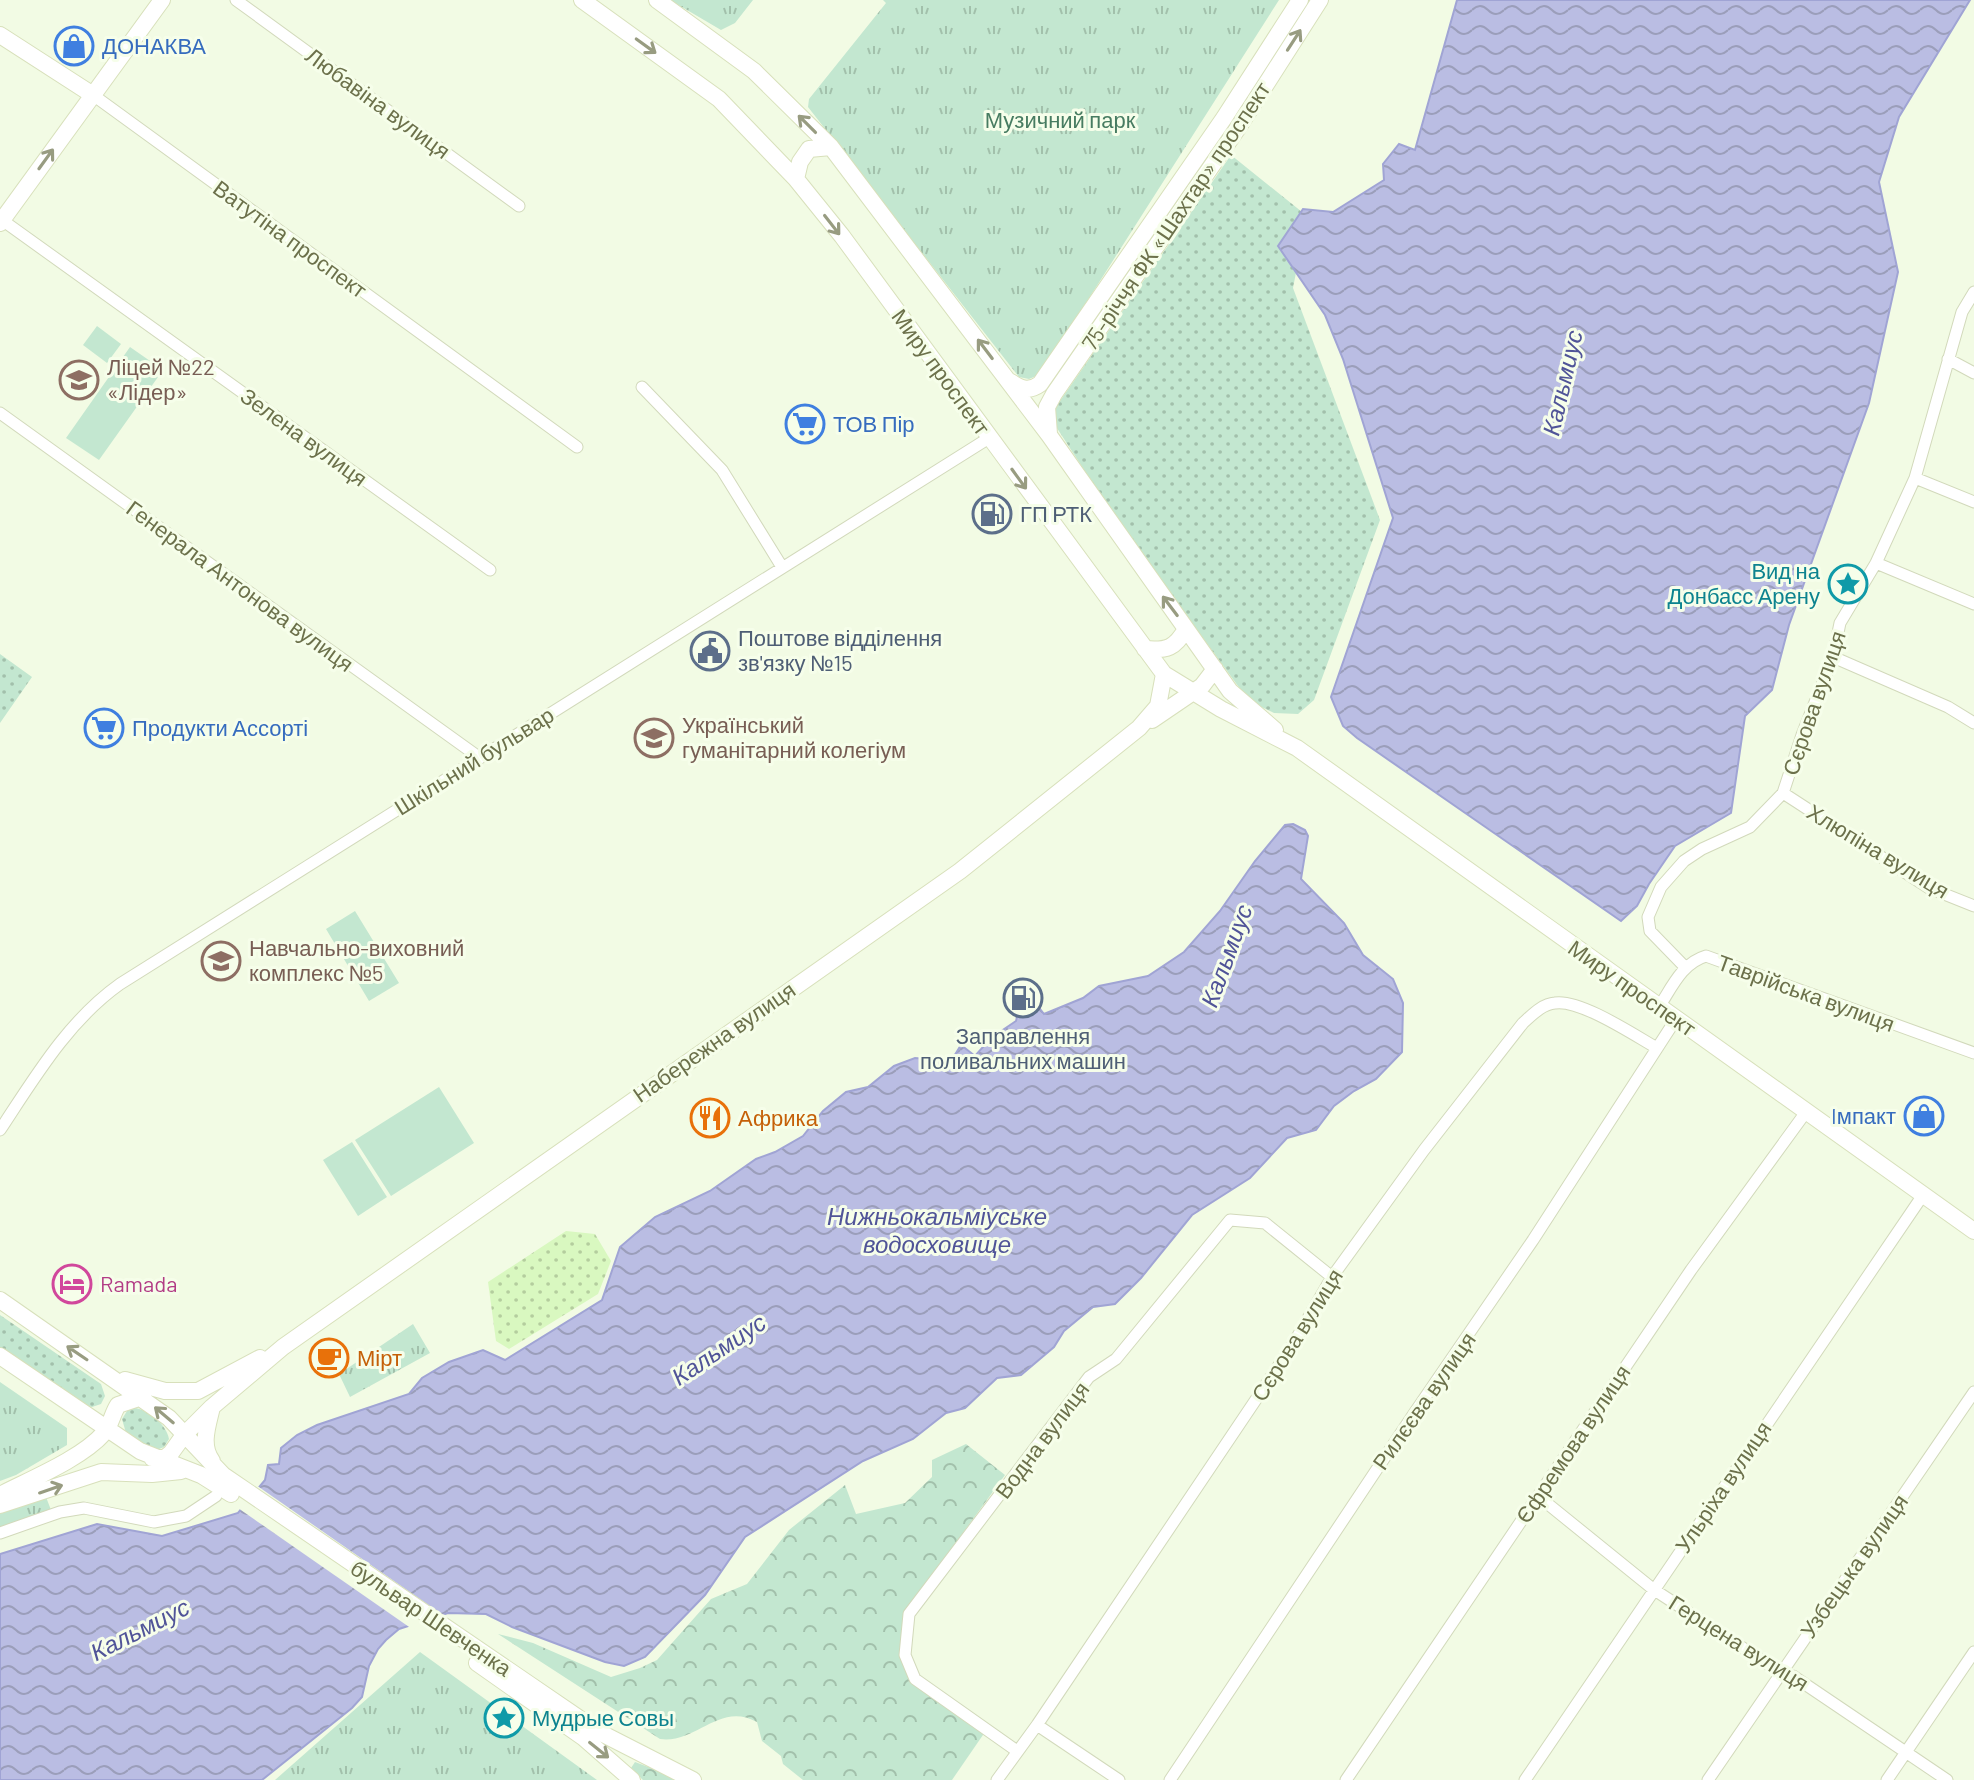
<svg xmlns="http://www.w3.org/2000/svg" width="1974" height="1780" font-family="Barlow,sans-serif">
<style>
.grass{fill:url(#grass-dots)}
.forest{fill:url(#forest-crowns)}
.sand{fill:url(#sand-dots)}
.park{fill:url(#park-tufts)}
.pitch{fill:#c3e7d0}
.water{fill:url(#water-waves);stroke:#a0a4d4;stroke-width:2}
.pier{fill:#f2fbe4}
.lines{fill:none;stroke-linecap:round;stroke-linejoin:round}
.street-casing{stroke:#d2d9bb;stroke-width:13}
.secondary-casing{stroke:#d8e0bb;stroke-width:18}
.street{stroke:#fff;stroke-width:11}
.secondary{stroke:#fff;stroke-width:16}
.oneway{stroke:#989c81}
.labels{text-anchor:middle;stroke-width:6;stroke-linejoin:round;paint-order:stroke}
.shop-label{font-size:22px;fill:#366cbe;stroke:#f6feea;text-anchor:start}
.street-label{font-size:22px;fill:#6c714b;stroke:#f6feea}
.park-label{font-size:22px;fill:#477c61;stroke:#f6feea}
.education-label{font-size:22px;fill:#785e54;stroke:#f6feea;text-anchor:start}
.service-label{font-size:22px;fill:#4e5e75;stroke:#f6feea;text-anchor:start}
.culture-label{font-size:22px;fill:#0d838f;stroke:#f6feea;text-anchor:end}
.food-label{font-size:22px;fill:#c56008;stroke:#f6feea;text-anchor:start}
.hotel-label{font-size:22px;fill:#b23c85;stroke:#f6feea;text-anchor:start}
.water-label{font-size:24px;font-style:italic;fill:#505498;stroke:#f6feea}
</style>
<defs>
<pattern id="grass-dots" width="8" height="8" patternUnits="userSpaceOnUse" patternTransform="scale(2)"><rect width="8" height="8" fill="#c3e7d0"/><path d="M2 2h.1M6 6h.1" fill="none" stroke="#a2c0ab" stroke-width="1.8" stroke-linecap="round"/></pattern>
<pattern id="forest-crowns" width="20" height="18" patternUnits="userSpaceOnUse" patternTransform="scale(2)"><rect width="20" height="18" fill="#c3e7d0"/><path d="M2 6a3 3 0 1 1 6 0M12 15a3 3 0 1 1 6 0" fill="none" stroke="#a2c0ab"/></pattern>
<pattern id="sand-dots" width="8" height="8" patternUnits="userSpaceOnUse" patternTransform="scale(2)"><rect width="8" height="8" fill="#d9f8c0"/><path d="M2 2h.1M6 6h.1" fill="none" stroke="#b4cd9e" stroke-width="1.8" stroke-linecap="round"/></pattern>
<pattern id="park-tufts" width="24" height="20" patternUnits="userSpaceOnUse" patternTransform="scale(2)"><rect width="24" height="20" fill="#c3e7d0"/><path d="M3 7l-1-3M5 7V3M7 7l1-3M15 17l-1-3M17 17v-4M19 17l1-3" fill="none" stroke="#a2c0ab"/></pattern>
<pattern id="water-waves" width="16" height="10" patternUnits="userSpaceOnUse" patternTransform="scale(2)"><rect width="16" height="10" fill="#babde3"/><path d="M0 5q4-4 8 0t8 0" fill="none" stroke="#9b9eba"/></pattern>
</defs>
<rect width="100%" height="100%" fill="#f2fbe4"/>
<path class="grass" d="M1231 155 1307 216 1293 288 1380 520 1314 700 1298 714 1274 713 1249 701 1118 522 1053 422V411Z
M0 654 32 677 0 723Z
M0 1315 101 1384 105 1396 101 1404 92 1407 85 1406 0 1348Z
M134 1408C148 1409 167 1425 169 1439L164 1447 154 1451 126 1433 122 1419 127 1411Z"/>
<path class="forest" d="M966 1444 1005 1475 904 1614 911 1681 985 1732 952 1780H803L783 1764 781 1756 762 1741 757 1722C719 1701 697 1744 660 1739L498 1634 533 1643 611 1677 640 1668 657 1660 711 1599 747 1584 789 1530 845 1485 856 1514 905 1503 932 1477V1460Z
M635 1762 675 1777 680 1780H643L631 1768Z"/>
<path class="sand" d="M566 1231 595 1234 611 1261 598 1294 509 1349 496 1341 488 1282Z"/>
<path class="park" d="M670 0H753L735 23 721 30Z
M883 0H1279L1077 317 1036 376 1029 379 1019 377 808 107 809 99 886 3Z
M413 1324 430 1353 350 1397 339 1374Z
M0 1382 67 1428V1445L16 1475 0 1481Z
M46 1497 51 1510 0 1531V1512Z
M420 1652 597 1780H275Z"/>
<path class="pitch" d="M97 326 121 344 107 363 83 345Z
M130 347 163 370 99 460 66 438Z
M355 911 399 983 369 1001 326 929Z
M439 1087 474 1143 391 1196 355 1140Z
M352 1142 387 1197 358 1216 323 1160Z"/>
<path class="water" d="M1457 0H1970L1899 117 1879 182 1898 272 1869 403 1789 625 1772 690 1745 716 1731 813 1675 846 1649 884 1637 906 1621 921 1357 738 1343 726 1331 697 1393 518 1343 359 1325 315 1278 246 1303 209 1333 212 1384 180 1383 164 1399 144 1415 150Z
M1293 824 1305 830 1308 836 1301 879 1344 923 1363 955 1393 979 1403 1003 1402 1052 1376 1079 1354 1091 1334 1106 1316 1130 1287 1138 1250 1178 1192 1215 1141 1278 1115 1304 1093 1307 1064 1331 1054 1347 1021 1375 997 1378 965 1408 946 1413 913 1439 863 1461 745 1537 705 1595 645 1657 624 1666 605 1662 512 1627 486 1614 448 1613 399 1629 386 1640 378 1649 369 1666 362 1697 352 1708 262 1780H0V1554L97 1524 162 1536 238 1513 265 1480 268 1465 279 1464 281 1448 297 1435 317 1425 409 1394 422 1378 449 1362 483 1350 505 1360 602 1300 620 1247 655 1217 710 1191 756 1159 775 1152 803 1136 823 1111 846 1092 868 1087 894 1066 915 1058 951 1061 961 1045 975 1056 991 1038 1016 1021 1019 1009 1037 1005 1044 1014 1083 998 1099 986 1148 976 1184 952 1220 911 1255 861 1285 825Z"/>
<path class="pier" d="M256 1485 447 1618 412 1629 238 1508Z"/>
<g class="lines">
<defs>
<path id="street" d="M236 0 519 206
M93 95 577 447
M2 220 490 570
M1948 359 1974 373
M642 387 722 470 782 567
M0 413 480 758
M1915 478 1974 502
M1876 563 1974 604
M1833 657 1948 707 1974 723
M1783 793 1929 888 1974 906
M1685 967 1650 931 1648 917 1661 887 1684 861 1702 849 1750 827 1783 793 1802 735 1833 657 1840 623 1876 563 1915 478 1962 312 1974 292
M1659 1007C1672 987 1682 963 1706 956L1974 1053
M0 1130C35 1077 68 1021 120 984L989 438
M1538 1496 1653 1589 1781 1673 1793 1676 1947 1780
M0 1533 60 1512 84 1508 154 1522 186 1516 216 1496
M1037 1725 1119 1780
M1017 1751 915 1679 905 1655 909 1614 1089 1377 1116 1359 1230 1220 1265 1223 1332 1277
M997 1780 1037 1725 1292 1346 1332 1277 1424 1150 1523 1023C1532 1015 1542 1004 1555 1003 1580 999 1634 1035 1657 1048
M1170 1780 1415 1412 1533 1240 1676 1019
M1346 1780 1691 1270 1806 1112
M1525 1780 1923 1195
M1708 1780 1974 1392
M1887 1780 1974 1652"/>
<path id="secondary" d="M582 0 719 99 796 179 842 236 1164 674 1221 709 1297 748 1974 1231
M657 0 754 71 831 147 1049 435 1230 691 1275 730
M0 35 93 95
M796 179 800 162 809 149 831 147
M0 223 162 0
M1011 382C1021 389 1029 392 1040 384L1224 118 1300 0
M1049 434 1047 407 1054 394 1238 128 1320 0
M1145 649C1167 651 1175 648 1186 629
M1152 720 1202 686 1215 669
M0 1300 169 1418 223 1475 599 1732 693 1780
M0 1356 140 1451 201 1475 231 1494
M125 1380 165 1391H198L260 1358
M212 1407C208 1425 200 1445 212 1461
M152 1458H165L171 1453 184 1435 212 1407 283 1347 960 871 1139 728 1158 706 1164 674
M0 1495C31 1479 81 1459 104 1433 111 1425 112 1414 118 1405L142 1397
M0 1505 101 1472 152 1474 181 1471
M477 1663 584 1738 632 1780"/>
</defs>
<use href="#street" class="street-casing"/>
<use href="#secondary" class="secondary-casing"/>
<use href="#street" class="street"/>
<use href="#secondary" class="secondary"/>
</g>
<defs><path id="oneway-shaft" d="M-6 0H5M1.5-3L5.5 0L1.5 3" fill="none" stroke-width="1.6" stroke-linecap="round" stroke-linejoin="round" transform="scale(2)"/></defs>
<g class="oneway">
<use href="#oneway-shaft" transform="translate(1294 40) rotate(-57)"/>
<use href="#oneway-shaft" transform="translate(646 46) rotate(36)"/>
<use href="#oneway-shaft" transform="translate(807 124) rotate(-135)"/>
<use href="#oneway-shaft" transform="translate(46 159) rotate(-54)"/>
<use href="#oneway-shaft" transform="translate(832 225) rotate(52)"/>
<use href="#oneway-shaft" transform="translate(985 349) rotate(-127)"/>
<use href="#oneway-shaft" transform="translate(1019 479) rotate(54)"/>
<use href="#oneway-shaft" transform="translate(1170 606) rotate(-127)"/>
<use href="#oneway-shaft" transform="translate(77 1353) rotate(-146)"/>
<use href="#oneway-shaft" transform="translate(164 1415) rotate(-140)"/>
<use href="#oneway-shaft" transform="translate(51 1489) rotate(-19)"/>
<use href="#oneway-shaft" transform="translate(599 1750) rotate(39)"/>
</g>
<defs>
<symbol id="shop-ring" viewBox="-11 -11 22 22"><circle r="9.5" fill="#f6feea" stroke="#3f7fe0" stroke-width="1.5"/><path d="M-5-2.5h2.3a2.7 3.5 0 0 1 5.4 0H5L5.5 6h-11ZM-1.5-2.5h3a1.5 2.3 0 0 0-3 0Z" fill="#3f7fe0"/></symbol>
<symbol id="school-ring" viewBox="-11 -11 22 22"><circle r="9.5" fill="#f6feea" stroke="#8d6e63" stroke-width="1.5"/><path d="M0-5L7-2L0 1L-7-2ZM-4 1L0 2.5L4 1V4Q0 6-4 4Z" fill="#8d6e63"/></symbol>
<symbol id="supermarket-ring" viewBox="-11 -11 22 22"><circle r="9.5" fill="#f6feea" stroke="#3f7fe0" stroke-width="1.5"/><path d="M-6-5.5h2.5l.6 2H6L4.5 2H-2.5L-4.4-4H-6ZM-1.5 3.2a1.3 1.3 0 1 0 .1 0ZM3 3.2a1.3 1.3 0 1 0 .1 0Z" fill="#3f7fe0"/></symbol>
<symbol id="fuel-ring" viewBox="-11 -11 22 22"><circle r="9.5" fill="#f6feea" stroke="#5c6f8a" stroke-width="1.5"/><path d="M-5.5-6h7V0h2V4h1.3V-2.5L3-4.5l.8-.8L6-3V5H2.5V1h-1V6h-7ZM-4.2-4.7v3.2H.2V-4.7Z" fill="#5c6f8a"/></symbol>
<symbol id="sight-ring" viewBox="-11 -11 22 22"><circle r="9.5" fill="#f6feea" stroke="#0f9aa8" stroke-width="1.5"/><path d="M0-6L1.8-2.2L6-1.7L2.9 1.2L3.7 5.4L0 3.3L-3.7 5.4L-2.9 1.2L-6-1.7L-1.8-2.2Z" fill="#0f9aa8"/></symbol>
<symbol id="civic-ring" viewBox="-11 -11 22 22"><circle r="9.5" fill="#f6feea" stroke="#5c6f8a" stroke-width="1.5"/><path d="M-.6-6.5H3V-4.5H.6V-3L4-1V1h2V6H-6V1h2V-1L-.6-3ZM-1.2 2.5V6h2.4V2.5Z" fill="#5c6f8a"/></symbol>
<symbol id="restaurant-ring" viewBox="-11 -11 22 22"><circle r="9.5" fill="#f6feea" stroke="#e8710a" stroke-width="1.5"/><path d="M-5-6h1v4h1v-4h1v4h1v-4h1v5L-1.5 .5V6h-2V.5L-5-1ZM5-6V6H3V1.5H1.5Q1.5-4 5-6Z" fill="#e8710a"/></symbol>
<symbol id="hotel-ring" viewBox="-11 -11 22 22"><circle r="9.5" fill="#f6feea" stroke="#d1479c" stroke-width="1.5"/><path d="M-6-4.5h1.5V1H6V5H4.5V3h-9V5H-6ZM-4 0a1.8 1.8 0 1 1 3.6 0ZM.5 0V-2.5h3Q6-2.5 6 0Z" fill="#d1479c"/></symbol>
<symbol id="cafe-ring" viewBox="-11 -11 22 22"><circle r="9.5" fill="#f6feea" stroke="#e8710a" stroke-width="1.5"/><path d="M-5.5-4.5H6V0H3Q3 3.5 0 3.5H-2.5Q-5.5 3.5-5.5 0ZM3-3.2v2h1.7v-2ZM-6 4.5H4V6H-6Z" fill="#e8710a"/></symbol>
</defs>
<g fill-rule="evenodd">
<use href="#shop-ring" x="52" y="24" width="44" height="44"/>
<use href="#school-ring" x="57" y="358" width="44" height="44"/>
<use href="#supermarket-ring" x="783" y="402" width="44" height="44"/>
<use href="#fuel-ring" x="970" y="492" width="44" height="44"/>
<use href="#sight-ring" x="1826" y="562" width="44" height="44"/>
<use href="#civic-ring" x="688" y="629" width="44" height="44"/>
<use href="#supermarket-ring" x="82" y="706" width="44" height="44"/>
<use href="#school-ring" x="632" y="716" width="44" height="44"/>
<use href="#school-ring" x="199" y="939" width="44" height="44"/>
<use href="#fuel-ring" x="1001" y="976" width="44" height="44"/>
<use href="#shop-ring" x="1902" y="1094" width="44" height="44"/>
<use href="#restaurant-ring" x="688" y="1096" width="44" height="44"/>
<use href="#hotel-ring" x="50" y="1262" width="44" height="44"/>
<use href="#cafe-ring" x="307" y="1336" width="44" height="44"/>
<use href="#sight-ring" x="482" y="1696" width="44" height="44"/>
</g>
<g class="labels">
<g class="shop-label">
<text x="102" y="54">ДОНАКВА</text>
<text x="833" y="432">ТОВ Пір</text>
<text x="132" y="736">Продукти Ассорті</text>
<text x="1896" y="1124" text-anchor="end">Iмпакт</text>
</g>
<g class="street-label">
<text transform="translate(378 103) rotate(36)" y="8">Любавіна вулиця</text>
<text transform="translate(1176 216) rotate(-56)" y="8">75-річчя ФК «Шахтар» проспект</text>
<text transform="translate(290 239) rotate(36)" y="8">Ватутіна проспект</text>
<text transform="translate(941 372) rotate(54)" y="8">Миру проспект</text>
<text transform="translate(304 437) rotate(36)" y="8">Зелена вулиця</text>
<text transform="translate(240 586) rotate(36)" y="8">Генерала Антонова вулиця</text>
<text transform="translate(1814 703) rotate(-71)" y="8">Сєрова вулиця</text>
<text transform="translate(474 761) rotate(-32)" y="8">Шкільний бульвар</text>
<text transform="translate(1878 851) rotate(31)" y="8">Хлюпіна вулиця</text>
<text transform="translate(1632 988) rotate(35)" y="8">Миру проспект</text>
<text transform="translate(1806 993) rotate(20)" y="8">Таврійська вулиця</text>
<text transform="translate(714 1042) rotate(-35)" y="8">Набережна вулиця</text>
<text transform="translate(1297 1335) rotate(-58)" y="8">Сєрова вулиця</text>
<text transform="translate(1424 1401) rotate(-55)" y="8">Рилєєва вулиця</text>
<text transform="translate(1042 1440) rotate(-53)" y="8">Водна вулиця</text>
<text transform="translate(1573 1444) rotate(-56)" y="8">Єфремова вулиця</text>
<text transform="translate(1723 1487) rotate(-56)" y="8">Ульріха вулиця</text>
<text transform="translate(1854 1566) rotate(-55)" y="8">Узбецька вулиця</text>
<text transform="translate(431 1618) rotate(34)" y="8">бульвар Шевченка</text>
<text transform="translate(1739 1643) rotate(32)" y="8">Герцена вулиця</text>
</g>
<g class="park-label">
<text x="1060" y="128">Музичний парк</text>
</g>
<g class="education-label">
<text x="107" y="375">Ліцей №22<tspan x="107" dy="25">«Лідер»</tspan></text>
<text x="682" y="733">Український<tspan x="682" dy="25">гуманітарний колегіум</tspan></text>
<text x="249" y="956">Навчально-виховний<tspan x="249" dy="25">комплекс №5</tspan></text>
</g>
<g class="service-label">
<text x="1020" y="522">ГП РТК</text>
<text x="738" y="646">Поштове відділення<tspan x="738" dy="25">зв'язку №15</tspan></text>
<text x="1023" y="1044" text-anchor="middle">Заправлення<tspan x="1023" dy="25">поливальних машин</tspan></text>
</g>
<g class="culture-label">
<text x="1820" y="579">Вид на<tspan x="1820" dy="25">Донбасс Арену</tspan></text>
<text x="532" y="1726" text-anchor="start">Мудрые Совы</text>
</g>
<g class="food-label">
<text x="738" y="1126">Африка</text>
<text x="357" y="1366">Мірт</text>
</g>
<g class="hotel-label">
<text x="100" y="1292">Ramada</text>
</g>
<g class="water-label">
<text transform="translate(1563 383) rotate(-77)" y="8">Кальмиус</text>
<text transform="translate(1227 956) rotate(-70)" y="8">Кальмиус</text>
<text x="937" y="1225">Нижньокальміуське<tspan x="937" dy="28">водосховище</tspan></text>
<text transform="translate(719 1350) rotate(-34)" y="8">Кальмиус</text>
<text transform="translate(140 1630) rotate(-27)" y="8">Кальмиус</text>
</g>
</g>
</svg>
